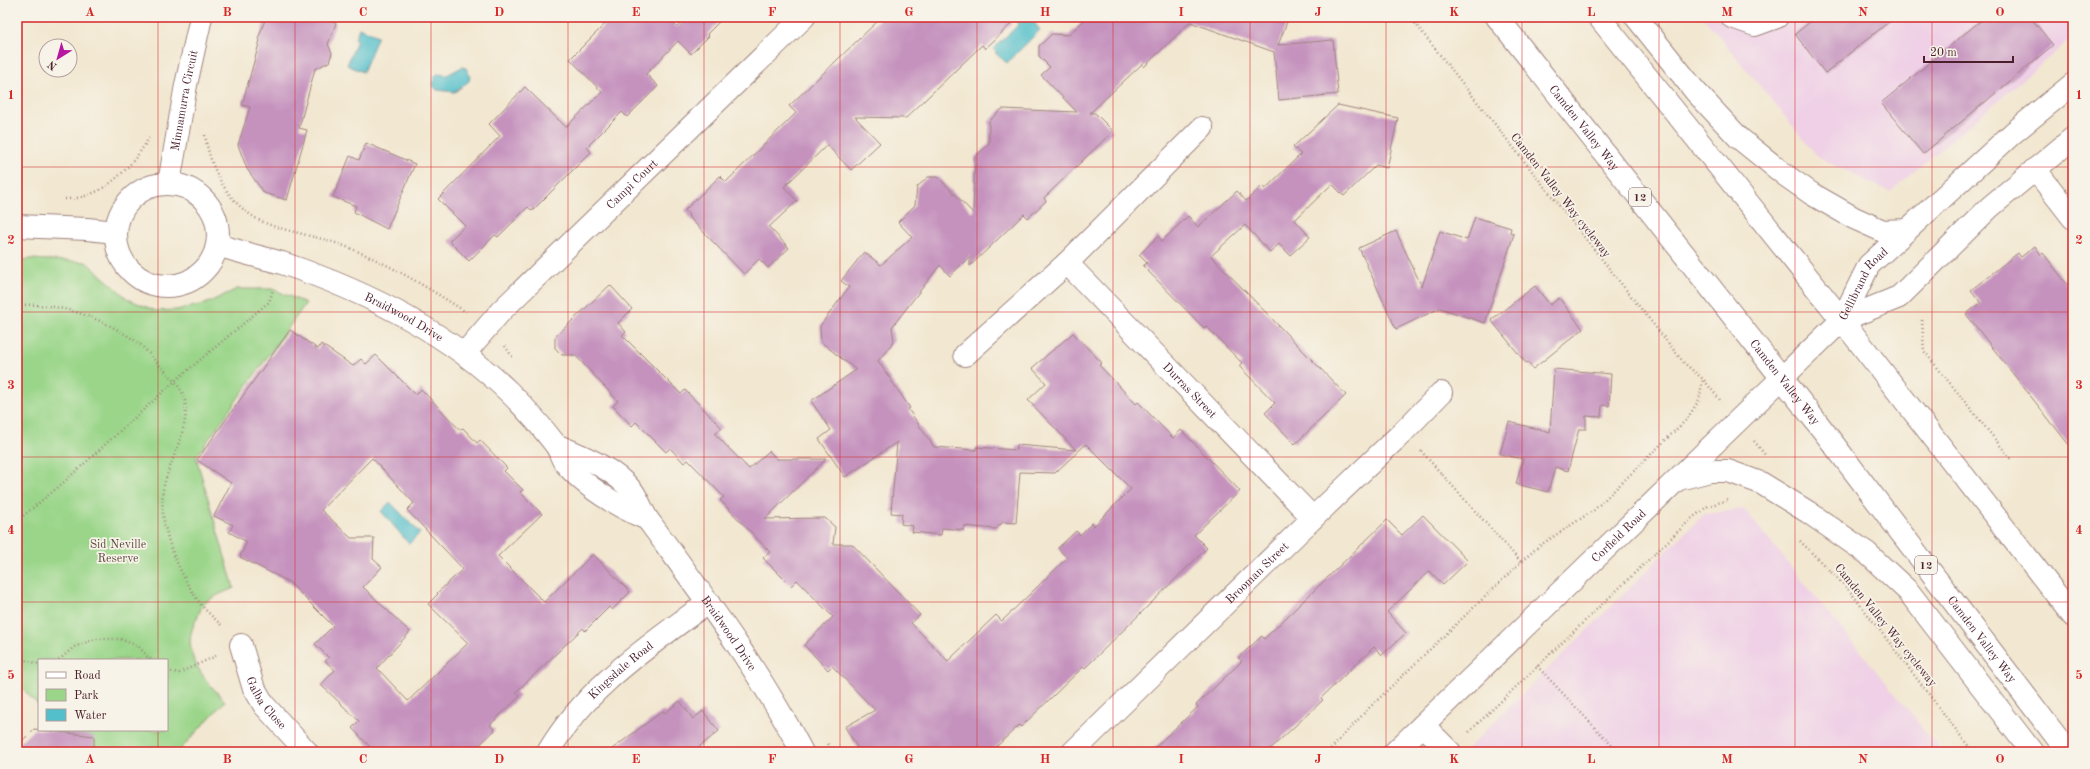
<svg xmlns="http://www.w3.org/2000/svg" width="2090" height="769" font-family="'Old Standard TT',serif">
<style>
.built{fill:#efd0e6}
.green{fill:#9ad589;stroke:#727a5a}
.water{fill:#52bfcb;stroke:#4e6f7b}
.building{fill:#c592be;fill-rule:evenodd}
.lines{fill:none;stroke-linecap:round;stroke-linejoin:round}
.minor-casing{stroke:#9e837e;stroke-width:24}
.major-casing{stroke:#9e837e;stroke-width:24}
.path{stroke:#9e837e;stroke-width:2.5;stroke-dasharray:1 3;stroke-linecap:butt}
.minor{stroke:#fff;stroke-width:22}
.major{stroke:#fff;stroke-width:22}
.grid{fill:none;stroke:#d62828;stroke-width:1;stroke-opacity:0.55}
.labels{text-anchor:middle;stroke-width:3.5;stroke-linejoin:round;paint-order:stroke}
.shield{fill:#f7f3e8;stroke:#7e5f64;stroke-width:1}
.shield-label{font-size:11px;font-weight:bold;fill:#4a1f2b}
.street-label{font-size:12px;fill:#4a1f2b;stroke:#f7f3e8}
.park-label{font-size:12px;fill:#5e4c42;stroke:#f7f3e8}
.neatline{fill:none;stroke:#d62828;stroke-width:1.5}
.grid-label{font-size:13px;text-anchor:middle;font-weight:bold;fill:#d62828}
</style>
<rect width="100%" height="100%" fill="#f7f3e8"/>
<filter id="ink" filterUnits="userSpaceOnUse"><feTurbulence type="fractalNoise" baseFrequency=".025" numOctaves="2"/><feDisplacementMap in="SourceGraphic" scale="8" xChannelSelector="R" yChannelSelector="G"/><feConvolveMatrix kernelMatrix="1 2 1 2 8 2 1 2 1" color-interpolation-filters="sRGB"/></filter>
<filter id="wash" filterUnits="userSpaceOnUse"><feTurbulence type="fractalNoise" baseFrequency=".012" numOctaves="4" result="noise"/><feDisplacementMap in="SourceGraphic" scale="16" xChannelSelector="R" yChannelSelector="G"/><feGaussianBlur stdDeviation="0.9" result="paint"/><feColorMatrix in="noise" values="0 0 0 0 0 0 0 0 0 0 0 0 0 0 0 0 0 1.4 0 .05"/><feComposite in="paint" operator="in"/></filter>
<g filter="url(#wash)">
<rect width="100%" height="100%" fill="#f2e7d0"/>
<path class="built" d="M1703 17H2073V37L1890 192 1819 158Z
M1744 509 1942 752H1464L1704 514Z"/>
<path class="green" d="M31 259 86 262 128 299 156 311 176 310 205 304 237 289H272L306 303 196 457 234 588C225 592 214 596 206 602 202 605 199 613 197 618 178 651 203 678 225 701L178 752H83L62 730H167V660H39V706L17 683V260Z"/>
<path class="water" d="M1020 17H1030L1040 30 1007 63 995 53 997 52 993 49 1019 24 1016 20Z
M359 28 378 36 363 72 347 65 357 40 355 39Z
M462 67 466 68 470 76 469 81 455 92 437 90 433 86 434 77 437 74 447 75Z
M390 502 420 533 409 544 381 511Z"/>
<g id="blocks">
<path class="building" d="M266 17H321L336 23 328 44 332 53 329 62 315 69 299 128 307 130 287 200 264 193 247 169 238 145 250 107 242 105 260 40 258 39Z
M612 17H667L677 27 688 17H724L707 34 709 36 691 54 678 41 646 74 658 86 627 117 622 112 587 147 591 152 532 211 528 207 498 237 495 235 469 261 449 241 465 226 438 199 500 136 489 124 525 87 566 127 602 92 570 59Z
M882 17H1018L985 49 982 45 906 118 855 117 880 143 851 170 827 145 784 187 797 201 769 227 789 248 768 268 759 259 744 274 688 216 689 215 685 210 720 176 726 182 796 113 789 106Z
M1087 17H1289L1278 45 1333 40 1338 94 1279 100 1274 52 1190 22 1144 67 1142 64 1090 113H1095L1113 131 1044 198 1046 201 1028 218 1024 214 970 266V256L950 276 940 265 892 327 894 341 878 361 910 408 908 409 934 447 976 450V447L1016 450 1017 445 1076 450 1028 400 1046 383 1032 368 1073 333 1102 363 1099 365 1136 404 1138 402 1173 438 1181 430 1240 491 1194 535 1207 548 1085 668 1083 667 1021 727 1019 725 991 752H860L845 727 875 710 832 666 828 670 804 645 833 617 797 580 791 586 763 558 770 552 720 500 724 497 688 460 684 463 670 448 666 452 636 422 632 426 613 406 618 401 575 355H562L555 348V337L610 285 632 309 618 323 626 332 622 335 681 394 685 390 722 428 715 434 749 469 769 451 777 459H826L765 519 825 518 835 527 833 544H852L920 615 911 623 948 661 996 615 1002 621 1067 558 1058 548 1076 531 1080 535 1092 523 1094 526 1131 489 1086 444 1055 473 1020 472 1016 523 1003 522 996 529 964 526V530L942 528 941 535 912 532 913 526 901 524 902 514 891 513 897 442 845 477 819 439 831 430 811 401 856 370 821 342 820 326 849 287 841 281 864 252 881 265 912 237 898 222 915 205 917 187 928 177H938L973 213 975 157 989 144V121L1002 109 1077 112 1041 75 1050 67 1039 56V46L1052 34 1069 35Z
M1816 17H1895L1825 73 1795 34Z
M1985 17H2030L2053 45 1923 154 1881 103Z
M1338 105 1398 118 1387 168 1376 165 1344 196 1332 184 1295 220 1310 237 1290 255 1279 244 1270 252 1245 225 1211 256 1346 395 1295 444 1265 413 1275 403 1239 366 1242 363 1206 326 1204 328 1143 266 1147 263 1139 255 1158 236 1162 241 1188 216 1198 227 1237 191 1246 201 1262 186 1265 189 1301 154 1293 147Z
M366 143 415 164 387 229 354 212 356 206 333 197 350 156 359 160Z
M1475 217 1511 228 1510 232 1514 234 1485 323 1440 308 1396 329 1359 248 1396 231 1422 287 1440 231 1467 240Z
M2035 246 2041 255 2043 253 2073 292V450L1966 314 1981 303 1971 290 2018 253 2021 257Z
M1535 286 1550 305 1559 298 1583 329 1533 369 1528 362 1526 363 1491 320Z
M290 330 318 349 321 344 353 366 361 359 366 364 376 355 416 395 421 389 460 430 463 428 477 443 480 440 507 468 504 471 523 490 520 492 542 514 498 556 544 602 593 554 630 592 612 610 609 607 585 631 583 628 516 692 520 696 490 725 495 730 472 752H375L352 728 359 721 321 685 335 670 325 661 329 658 315 644 333 626 289 582 240 557 247 542 229 532 233 525 214 516 231 483 197 460ZM372 458 414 503 407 510 463 569 437 593 438 594 428 604 468 643 408 701 377 668 410 632 363 587 382 567 373 559 374 538H351L321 510Z
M1554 369 1611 374 1609 406 1602 405 1601 417 1586 416V429H1579L1568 471 1555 467 1548 492 1516 484 1523 459 1500 454 1509 422 1550 432Z
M1423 515 1468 561 1443 585 1430 571 1387 612 1406 633 1382 655 1374 647 1321 698 1323 700 1267 752H1150L1198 707 1196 705 1242 661 1238 658 1262 636 1264 639 1387 520 1402 535Z
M680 701 693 719 703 711 719 731 693 752H608L663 711 665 713Z
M34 729 94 736V752H17V746Z"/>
</g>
</g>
<g filter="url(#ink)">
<use href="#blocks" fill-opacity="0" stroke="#9e837e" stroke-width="1"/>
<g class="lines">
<defs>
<g id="minor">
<path d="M1732 17 1755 25 1777 17"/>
<path d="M2035 169 2073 218"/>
<path id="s1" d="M169 183 186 85 201 17"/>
<circle cx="167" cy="235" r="51"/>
<path d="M17 226 87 229 116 232"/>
<path id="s2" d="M218 245C239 252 261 257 282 263 365 291 446 331 509 392 525 408 542 427 555 444 560 450 561 458 565 463 587 489 617 506 647 519"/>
<path id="s3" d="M1067 263 1313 518"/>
<path d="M1842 320 1899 297 1990 207 2073 138"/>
<path id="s4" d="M464 354 501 311 804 17"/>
<path d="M965 355 1067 263 1202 128"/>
<path id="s5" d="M556 445C583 456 615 469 633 492 640 502 643 515 651 524 704 597 760 671 802 752"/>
<path id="s6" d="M241 645 253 686 264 705 307 752"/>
<path d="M1423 725 1450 752"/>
<path id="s7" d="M548 752C587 686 648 647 708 602"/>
<path id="s8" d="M1073 752 1313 518 1404 431 1441 393"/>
<path id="s9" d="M1395 752 1842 320 1869 265 2013 133 2073 84"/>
</g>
<g id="major">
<path id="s10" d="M1497 17 1822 429 2068 752"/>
<path d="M1599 17 1842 320 2073 616"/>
<path d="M1636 17 1695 91 1739 138 1785 175 1812 194 1854 218 1883 231 1906 230"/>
<path d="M1679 479 1710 471H1728L1761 483 1808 512 1867 553 1908 591 2032 752"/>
</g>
</defs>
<use href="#minor" class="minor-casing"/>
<use href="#major" class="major-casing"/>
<path class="path" d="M1410 17 1684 363 1703 379 1720 400
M205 135C212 178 236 217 280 228 303 235 324 238 347 247 390 264 428 288 466 312
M65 199C103 199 131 168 149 138
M17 305C59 302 103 318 137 342 145 348 153 358 160 366 169 375 180 385 184 397 192 424 170 460 164 485 156 522 178 572 199 602 205 611 215 618 222 626
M1922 320 1924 351 2011 459
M505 346 513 358
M1754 441 1766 456
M1421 451 1521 562
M17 521 63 483 175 381 269 302 273 290
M1800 541 1849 590 1973 752
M17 652 25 660 39 664
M59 660 74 647 95 639H120L138 646 151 660
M1537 666 1618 752
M167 671 179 673 216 656
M1469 732 1691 519 1708 506 1728 500
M828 744 833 752
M1328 752 1369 708 1521 562 1539 546 1594 510 1687 419 1699 400 1703 379"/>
<use href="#minor" class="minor"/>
<use href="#major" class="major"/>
</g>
</g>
<path class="grid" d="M158 17V660M295 17V752M431 17V752M568 17V752M704 17V752M840 17V752M977 17V752M1113 17V752M1250 17V752M1386 17V752M1522 17V752M1659 17V752M1795 17V752M1932 17V752M17 167H2073M17 312H2073M17 457H2073M17 602H2073M158 730V752"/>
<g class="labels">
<g class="shield">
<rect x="1629" y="188" width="22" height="18" rx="3"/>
<rect x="1915" y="556" width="22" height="18" rx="3"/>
</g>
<g class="shield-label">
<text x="1640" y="201">12</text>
<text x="1926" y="569">12</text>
</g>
<g class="street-label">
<text dy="4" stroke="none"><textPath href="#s1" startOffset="84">Minnamurra Circuit</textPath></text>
<text dy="4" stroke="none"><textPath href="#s10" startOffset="141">Camden Valley Way</textPath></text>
<text dy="4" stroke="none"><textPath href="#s4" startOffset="239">Campi Court</textPath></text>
<text transform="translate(1561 195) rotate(52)" y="4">Camden Valley Way cycleway</text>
<text dy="4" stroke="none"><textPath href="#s9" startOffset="664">Gellibrand Road</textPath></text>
<text dy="4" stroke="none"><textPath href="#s2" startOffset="200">Braidwood Drive</textPath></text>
<text dy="4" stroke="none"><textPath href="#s10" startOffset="465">Camden Valley Way</textPath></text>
<text dy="4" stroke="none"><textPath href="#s3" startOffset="177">Durras Street</textPath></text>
<text dy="4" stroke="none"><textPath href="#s9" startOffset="311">Corfield Road</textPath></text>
<text dy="4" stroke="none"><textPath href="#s8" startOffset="257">Brooman Street</textPath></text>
<text transform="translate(1886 625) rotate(51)" y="4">Camden Valley Way cycleway</text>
<text dy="4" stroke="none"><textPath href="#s5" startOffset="262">Braidwood Drive</textPath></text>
<text dy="4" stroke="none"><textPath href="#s10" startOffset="789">Camden Valley Way</textPath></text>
<text dy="4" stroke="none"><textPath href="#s7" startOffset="110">Kingsdale Road</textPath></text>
<text dy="4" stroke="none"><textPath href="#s6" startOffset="64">Galba Close</textPath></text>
</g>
<g class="park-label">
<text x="118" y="548">Sid Neville<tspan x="118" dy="14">Reserve</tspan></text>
</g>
</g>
<rect width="2090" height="769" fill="none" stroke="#f7f3e8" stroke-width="44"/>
<rect x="38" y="659" width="130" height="72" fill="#f7f3e8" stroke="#b29e9c"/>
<rect x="46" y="672" width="20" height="6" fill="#ffffff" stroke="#b29e9c"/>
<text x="74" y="679" font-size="12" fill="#4a1f2b">Road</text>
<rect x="46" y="689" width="20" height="12" fill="#9ad589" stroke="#b29e9c"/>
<text x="74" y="699" font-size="12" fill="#4a1f2b">Park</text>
<rect x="46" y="709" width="20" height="12" fill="#52bfcb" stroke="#b29e9c"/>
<text x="74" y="719" font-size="12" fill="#4a1f2b">Water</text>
<g transform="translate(58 58) rotate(217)"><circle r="19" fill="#f7f3e8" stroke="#b29e9c"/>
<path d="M0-3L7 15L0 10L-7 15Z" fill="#b5179e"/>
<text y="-6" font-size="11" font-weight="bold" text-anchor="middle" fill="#4a1f2b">N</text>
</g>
<path d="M1924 56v6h89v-6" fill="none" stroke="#4a1f2b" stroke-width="2"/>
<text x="1930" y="56" font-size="12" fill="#4a1f2b" stroke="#f7f3e8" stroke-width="3" paint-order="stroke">20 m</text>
<rect x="22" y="22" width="2046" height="725" class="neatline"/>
<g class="grid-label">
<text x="90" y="16">A</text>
<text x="227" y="16">B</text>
<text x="363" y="16">C</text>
<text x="499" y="16">D</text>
<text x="636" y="16">E</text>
<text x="772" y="16">F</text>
<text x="909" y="16">G</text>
<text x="1045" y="16">H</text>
<text x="1181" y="16">I</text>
<text x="1318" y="16">J</text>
<text x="1454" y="16">K</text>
<text x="1591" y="16">L</text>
<text x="1727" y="16">M</text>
<text x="1863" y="16">N</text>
<text x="2000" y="16">O</text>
<text x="11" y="99">1</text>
<text x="2079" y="99">1</text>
<text x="11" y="244">2</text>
<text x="2079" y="244">2</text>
<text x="11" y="389">3</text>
<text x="2079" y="389">3</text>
<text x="11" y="534">4</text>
<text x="2079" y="534">4</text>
<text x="11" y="679">5</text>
<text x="2079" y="679">5</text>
<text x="90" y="763">A</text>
<text x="227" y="763">B</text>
<text x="363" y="763">C</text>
<text x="499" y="763">D</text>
<text x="636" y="763">E</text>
<text x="772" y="763">F</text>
<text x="909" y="763">G</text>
<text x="1045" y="763">H</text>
<text x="1181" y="763">I</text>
<text x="1318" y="763">J</text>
<text x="1454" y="763">K</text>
<text x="1591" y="763">L</text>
<text x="1727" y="763">M</text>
<text x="1863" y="763">N</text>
<text x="2000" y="763">O</text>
</g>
</svg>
